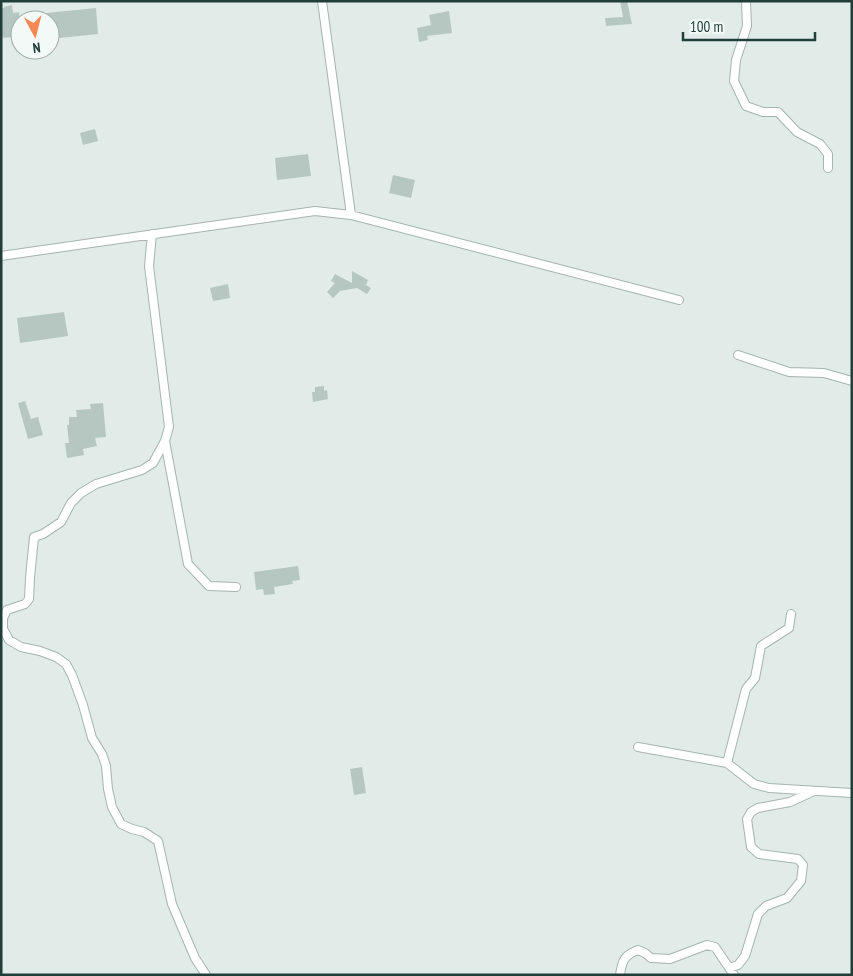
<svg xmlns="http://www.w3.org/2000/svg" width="853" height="976" font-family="'PT Sans Narrow',sans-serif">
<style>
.building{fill:#b6c7c1}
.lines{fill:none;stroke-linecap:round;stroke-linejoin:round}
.street-casing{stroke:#a4b4b0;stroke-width:10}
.street{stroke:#fff;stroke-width:8}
</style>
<rect width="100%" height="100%" fill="#e1ece8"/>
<path class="building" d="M620 1H627L632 24 606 26 605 18 623 17Z
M12 5 13 13 19 12 20 25 12 26 14 37 1 38V8H4V7Z
M96 8 98 34 50 39V20H46V13Z
M449 11 452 33 427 36 428 40 419 42 417 28 431 25 429 15Z
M95 129 98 141 83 145 80 133Z
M308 154 311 176 277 180 275 158Z
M393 175 415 180 411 198 389 193Z
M352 271 368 280 366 285 371 288 367 294 357 288 340 291 333 298 327 292 335 283 331 281 335 274 352 283Z
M228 284 230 298 213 301 210 288Z
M64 312 68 336 20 343 17 318Z
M324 386V391L327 390 328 399 313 402 312 392H315V387Z
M25 401 31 419 38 417 43 435 28 439 18 403Z
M103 403 106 437 95 438 97 446 83 449 84 455 67 458 65 443H69L67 425H69V417H77L76 410 91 409 90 404Z
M298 566 300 580 292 581 293 584 274 587 275 594 264 595 263 589 256 590 254 572Z
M362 767 366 793 354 795 350 769Z"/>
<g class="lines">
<defs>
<path id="street" d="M322 1 351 215
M746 1 747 26 736 60 734 81 746 106 763 112H778L797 132 820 144 828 154V168
M152 234 149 266 169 427 165 441 153 463 142 470 96 484 81 493 71 503 61 522 43 534 34 537 30 578 29 599 25 604 7 610 3 618V629L9 640 21 647 40 651 56 657 66 664 72 675 83 705 92 738 102 754 106 766 108 789 112 807 121 824 132 829 144 832 158 841 172 904 195 958 206 975
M1 256 315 211 351 215 679 300
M738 355 789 372 824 373 852 381
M165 441 188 564 209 586 236 587
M638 747 727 763 754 784 769 788 852 793
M727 763 746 689 755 678 761 646 789 628 791 614
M729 968 738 965 745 956 758 914 766 906 787 898 801 881 803 865 798 859 759 854 751 847 747 819 751 812 758 808 790 802 814 791
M620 975C622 961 624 955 638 950L645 953 651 958 670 959 707 945 715 947 734 975"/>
</defs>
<use href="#street" class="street-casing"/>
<use href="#street" class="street"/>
</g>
<rect width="853" height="976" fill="none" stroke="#213e38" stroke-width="5"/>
<g transform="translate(35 35) rotate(173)"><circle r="24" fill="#f2f9f6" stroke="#9eaeaa"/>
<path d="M0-4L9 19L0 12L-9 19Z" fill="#f78854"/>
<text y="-8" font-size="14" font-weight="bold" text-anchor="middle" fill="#213e38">N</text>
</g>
<path d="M683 32v8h132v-8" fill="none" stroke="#213e38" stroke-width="2.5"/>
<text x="690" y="32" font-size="15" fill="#213e38" stroke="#f2f9f6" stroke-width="4" paint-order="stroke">100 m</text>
</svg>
